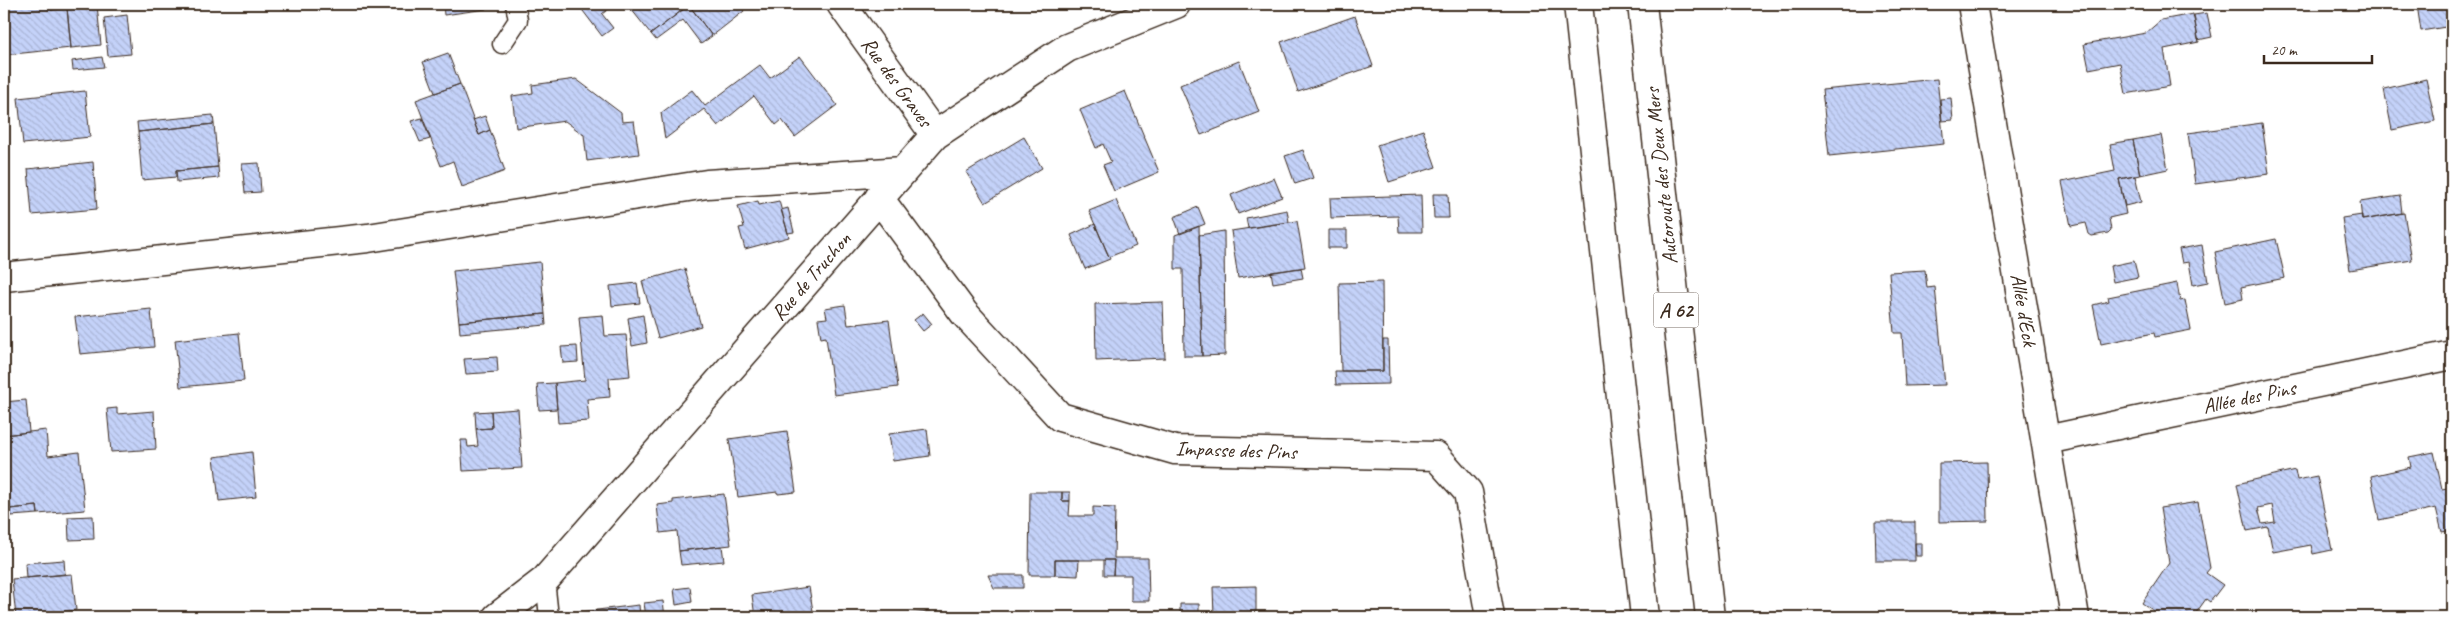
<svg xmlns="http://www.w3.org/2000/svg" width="2456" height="621" font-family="Caveat,sans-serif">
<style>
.building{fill:url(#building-back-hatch);stroke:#3b2a1e;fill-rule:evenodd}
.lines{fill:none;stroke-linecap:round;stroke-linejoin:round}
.lane-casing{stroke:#3b2a1e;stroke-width:21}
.street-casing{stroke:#3b2a1e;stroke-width:31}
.highway-casing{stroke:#3b2a1e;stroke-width:31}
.lane{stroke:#fff;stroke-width:18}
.street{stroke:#fff;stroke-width:28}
.highway{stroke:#fff;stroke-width:28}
.labels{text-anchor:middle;stroke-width:4;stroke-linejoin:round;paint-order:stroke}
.shield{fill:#fff;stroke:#766a62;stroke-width:1}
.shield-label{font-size:20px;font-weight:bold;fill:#3b2a1e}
.street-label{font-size:21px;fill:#3b2a1e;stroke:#fff}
</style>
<defs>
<pattern id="building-back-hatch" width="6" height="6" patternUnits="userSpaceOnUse" patternTransform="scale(1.25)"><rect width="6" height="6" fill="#c4d2f9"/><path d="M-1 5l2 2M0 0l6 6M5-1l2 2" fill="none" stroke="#a9b4d5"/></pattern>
</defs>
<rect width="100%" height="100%" fill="#fff"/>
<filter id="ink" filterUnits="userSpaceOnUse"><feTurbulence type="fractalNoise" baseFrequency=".02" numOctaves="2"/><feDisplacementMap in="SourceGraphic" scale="10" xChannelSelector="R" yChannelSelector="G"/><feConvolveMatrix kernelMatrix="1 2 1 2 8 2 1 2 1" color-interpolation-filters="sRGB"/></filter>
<g filter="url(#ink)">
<path class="building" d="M51 4H66L67 8 51 10Z
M51 4V10L67 8 71 48 4 55V5Z
M443 4H485L486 9 444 15Z
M584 4H615L602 14 613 28 602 36 580 7Z
M627 4H739L744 11 712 36 689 5 651 34Z
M2427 4H2452V26L2421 31 2417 5Z
M97 5 101 45 71 48 67 8Z
M689 5 712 36 701 44 683 20 656 40 651 34Z
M2207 13 2212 37 2198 40 2194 15Z
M2193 14 2199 42 2164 49 2170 86 2126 94 2120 63 2089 69 2084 44 2146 33 2161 20Z
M127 15 131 54 108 56 104 18Z
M1355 16 1373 66 1298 92 1281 42Z
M448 53 460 84 435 93 423 62Z
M800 56 837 105 795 137 782 120 776 125 754 96 718 126 704 109 665 139 661 113 692 90 705 106 760 65 770 78Z
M102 57 104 67 73 70 72 61Z
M1239 61 1259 112 1201 135 1180 85Z
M576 79 621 113 622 122 634 121 639 154 587 161 584 135 565 121 516 128 512 96 533 93 532 85Z
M1937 79 1944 144 1829 156 1822 90Z
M2426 79 2435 121 2392 130 2384 89Z
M460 84 479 135 490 130 505 171 462 187 453 161 441 166 416 100Z
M85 91 90 137 23 144 18 98Z
M1125 91 1159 172 1114 191 1103 165 1111 162 1103 144 1096 148 1080 110Z
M1951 98 1953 120 1942 121 1940 99Z
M213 115 214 124 138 132 137 122Z
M485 116 490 130 479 135 473 120Z
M422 118 430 139 420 142 411 121Z
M2262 123 2269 174 2195 184 2188 133Z
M214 124 218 167 176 171V177L142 180 138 132Z
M1423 130 1436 167 1389 182 1377 145Z
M2161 135 2168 169 2140 175 2133 140Z
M1024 137 1042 168 985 203 966 172Z
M2133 140 2140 175 2119 179 2126 214 2109 218 2111 230 2108 233 2092 236 2089 234 2086 223 2071 226 2062 182 2115 171 2110 144Z
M1303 150 1313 178 1295 184 1285 156Z
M93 162 97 209 32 215 28 169Z
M259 163 261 192 245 193 242 164Z
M218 167 219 178 177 182 176 171Z
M2135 176 2141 202 2125 206 2119 179Z
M1274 178 1282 197 1238 214 1231 195Z
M1433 194H1448L1449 218H1434Z
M1421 195 1422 232H1399L1398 216 1331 218 1330 198Z
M2400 196 2402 213 2362 220 2360 202Z
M1116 200 1136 246 1109 257 1089 211Z
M758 201 759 205 779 201 789 237 745 249 739 228 744 227 738 206Z
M1198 207 1205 224 1180 234 1174 217Z
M788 208 794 232 788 233 781 210Z
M1287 210 1289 222 1248 228 1246 218Z
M2404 213 2412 260 2350 270 2342 218 2362 215V220Z
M1297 221 1305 267 1238 278 1231 231Z
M1095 224 1110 259 1085 269 1071 235Z
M1199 226 1202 356H1184L1183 269H1175V235Z
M1328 230H1347V248H1328Z
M1224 231 1225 355 1202 356 1199 235Z
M2276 239 2285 278 2241 287 2243 299 2225 303 2215 252Z
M2202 245 2208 282 2193 285 2189 262 2182 263 2179 249Z
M2134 261 2138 277 2113 282 2110 266Z
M540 262 545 314 459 322 453 271Z
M1301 268 1303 278 1273 283 1271 272Z
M685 269 701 326 658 338 642 281Z
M1925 270 1927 288 1935 287 1945 385 1905 386 1902 333H1894L1889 272Z
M1382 282 1383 371H1341L1339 283Z
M637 283 640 303 612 306 610 286Z
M2177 283 2180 301 2185 300 2191 330 2155 337 2154 333 2101 344 2093 305 2109 301 2108 297Z
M1163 302 1165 358 1096 361 1095 304Z
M845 305 848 325 889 320 898 387 834 395 826 337 821 338 818 319 827 318 825 308Z
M151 309 154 347 80 354 75 317Z
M923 313 932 324 923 331 914 320Z
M545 314 546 325 460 333 459 322Z
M603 315 605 336 626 335 630 376 609 378 610 397 587 399 589 421 558 423 555 383 585 380 579 317Z
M643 315 647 343 632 346 628 318Z
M239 333 244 381 180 387 175 340Z
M1383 340H1388L1389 384 1336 385 1335 371H1383Z
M577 346 578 362 563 363 561 347Z
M497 357 498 372 466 374 464 359Z
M555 383 557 409 539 410 537 384Z
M26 400 29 432 4 435V402Z
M117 408V414L154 411 156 449 111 452 107 409Z
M518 409 522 468 463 471 461 440H467L468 447 478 446 476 429 492 428 491 411Z
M491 411 492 428 476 429 475 412Z
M927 429 930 456 893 461 889 434Z
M46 430 48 456 79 452 85 510 38 514 37 506 10 509 4 435Z
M787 431 796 492 778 494 777 492 738 497 729 439Z
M252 452 256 497 219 501 214 457Z
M2434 452 2442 489 2452 487V530L2442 532 2436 508 2379 520 2371 476 2411 467 2409 457Z
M1987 462 1988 521 1939 522V463Z
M2295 470 2297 480 2317 476 2332 550 2313 554 2311 545 2273 552 2268 527 2247 531 2237 484ZM2272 505 2275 522 2262 524 2258 508Z
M1030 492H1062V501H1070L1069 516H1093V507L1115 508 1114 558H1148L1149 601H1131V575H1113L1114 560H1055V575H1029Z
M1062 492H1070V501H1062Z
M724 494 731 545 679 551 677 531 660 533 657 505 673 503V500Z
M2198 502 2210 568 2206 573 2223 585 2210 602 2206 599 2193 617H2163L2142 603 2169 563 2160 508Z
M37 506 38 514 11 516 10 509Z
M93 516 94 539 69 540 68 517Z
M1875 522H1915V561H1876Z
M1915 543H1922V556H1916Z
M722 546 724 561 681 565 679 551Z
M64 560 65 574 26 578 25 563Z
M1055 560H1079L1078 576 1055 575Z
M1104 560H1114L1113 575H1104Z
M72 574 76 610 16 617 12 579Z
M988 575H1023V588H994Z
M1256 586V617H1214L1213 587Z
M690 587 692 602 676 605 674 589Z
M809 587 814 617H755L752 595Z
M663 601 665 617H646L644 603Z
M1180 604H1199V617H1180Z
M639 605 640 617H565L564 614Z
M930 612 931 617H891V616Z
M2346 612 2347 617H2324Z"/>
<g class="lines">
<defs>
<path id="lane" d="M502 44 518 20 515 4
M545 580 549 617"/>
<path id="street" d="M841 4 935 135
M1972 4 2075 617
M879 198 964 313 1060 417 1175 450 1436 456 1468 492 1490 617
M4 277 368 238 707 184 903 171
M2046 440 2452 355
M497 617 545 580 935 135 1067 48 1176 4"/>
<path id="highway" d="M1578 4 1645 617
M1642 4 1710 617"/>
</defs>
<use href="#lane" class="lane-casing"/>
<use href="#street" class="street-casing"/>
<use href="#highway" class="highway-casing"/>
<use href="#lane" class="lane"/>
<use href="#street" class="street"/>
<use href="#highway" class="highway"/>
</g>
</g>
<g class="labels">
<rect class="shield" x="1653.5" y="292.5" width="45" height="35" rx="4"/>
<g class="shield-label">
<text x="1676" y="317">A 62</text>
</g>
<g class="street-label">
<text transform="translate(897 82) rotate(54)" y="7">Rue des Graves</text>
<text transform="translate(1661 176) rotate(-96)" y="7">Autoroute des Deux Mers</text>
<text transform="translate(811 276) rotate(-49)" y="7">Rue de Truchon</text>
<text transform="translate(2024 310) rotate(80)" y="7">Allée d'Eck</text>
<text transform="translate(2249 397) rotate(-12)" y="7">Allée des Pins</text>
<text transform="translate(1236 450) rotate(2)" y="7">Impasse des Pins</text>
</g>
</g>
<rect width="2456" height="621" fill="none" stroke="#fff" stroke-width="20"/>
<rect x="10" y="10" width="2436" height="601" fill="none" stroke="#3b2a1e" stroke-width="2" filter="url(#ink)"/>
<path d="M2264 55v8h108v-8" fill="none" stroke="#3b2a1e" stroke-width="2.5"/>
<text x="2271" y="55" font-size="15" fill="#3b2a1e" stroke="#ffffff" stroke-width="4" paint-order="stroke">20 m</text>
</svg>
